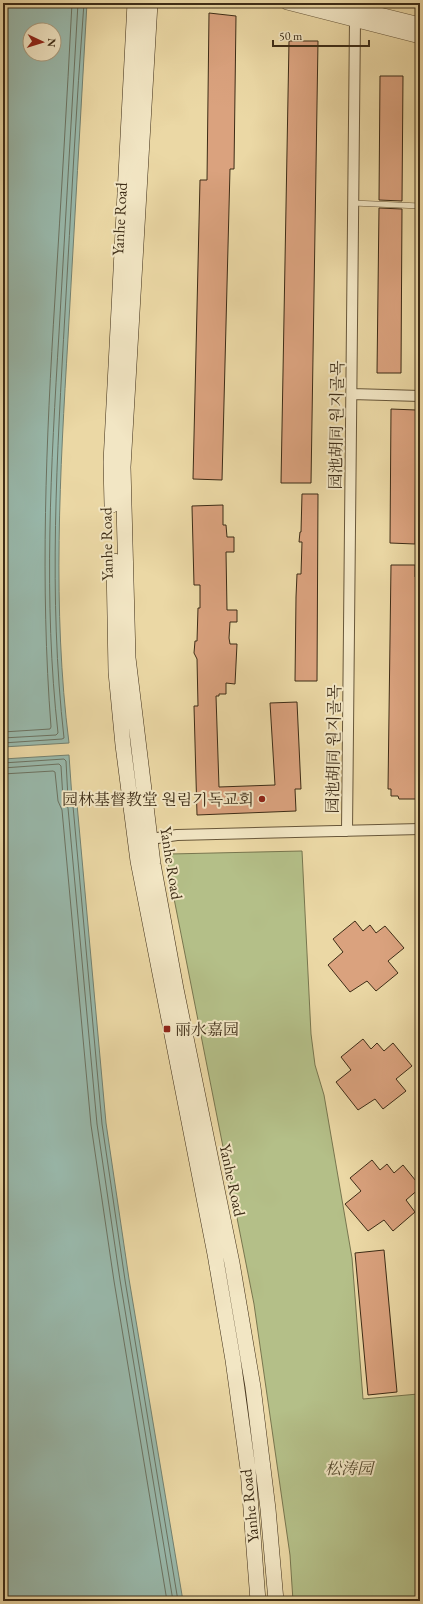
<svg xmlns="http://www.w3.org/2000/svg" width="423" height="1604" font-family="'EB Garamond','Noto Serif SC','Noto Serif KR',serif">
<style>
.green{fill:#b4bf88;stroke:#78764f}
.water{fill:#99b9ac;stroke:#748170;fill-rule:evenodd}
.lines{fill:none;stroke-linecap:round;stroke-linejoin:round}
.shore{stroke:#6b7261;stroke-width:1}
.building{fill:#daa27e;stroke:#3d2c16}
.service-casing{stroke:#68573a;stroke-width:6}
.minor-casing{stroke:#68573a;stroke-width:12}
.tertiary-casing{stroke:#68573a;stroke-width:14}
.secondary-casing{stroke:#3d2c16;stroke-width:16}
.service{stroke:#f2e6c4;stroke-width:5}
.minor{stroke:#f2e6c4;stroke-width:10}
.tertiary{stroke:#f2e6c4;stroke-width:13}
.secondary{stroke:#f2e6c4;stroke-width:15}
.poi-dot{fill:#8f2418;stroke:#f2e6c4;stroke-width:1.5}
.labels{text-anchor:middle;stroke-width:4;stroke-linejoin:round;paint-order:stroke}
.street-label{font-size:16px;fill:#3d2c16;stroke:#f2e6c4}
.poi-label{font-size:16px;fill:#3d2c16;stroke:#f2e6c4;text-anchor:end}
.park-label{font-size:16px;font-style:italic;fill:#55492d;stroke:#f2e6c4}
</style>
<rect width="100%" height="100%" fill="#ebd8a5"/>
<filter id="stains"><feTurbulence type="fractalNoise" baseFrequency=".005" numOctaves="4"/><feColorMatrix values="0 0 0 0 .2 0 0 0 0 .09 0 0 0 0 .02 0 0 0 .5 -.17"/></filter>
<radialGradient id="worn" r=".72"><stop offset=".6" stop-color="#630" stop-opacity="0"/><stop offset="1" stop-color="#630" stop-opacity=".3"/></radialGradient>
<path class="green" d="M302 851 311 1034 315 1065 324 1095 352 1258 363 1399 418 1394 420 1414V1601H293L290 1555 254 1304 168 868 170 854Z"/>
<path class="water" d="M3 3H87C81 115 74 226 68 338 60 472 52 609 69 743L3 747ZM30 30H54V54H30Z
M69 755 72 798 77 804 106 1123 129 1279 183 1601H3V759Z"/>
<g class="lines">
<path class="shore" d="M3 732 50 729 51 727C40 584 46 441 55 298 61 199 67 101 72 3
M3 738 56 735 58 733C43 601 51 465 59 333 65 223 72 113 78 3
M3 743 62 739 64 738C48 597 57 454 65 313 71 210 76 106 84 3
M3 763 64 759 66 761 68 799 73 806 102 1124 125 1280 178 1601
M3 768 59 764 61 766 63 799 68 808 97 1124 120 1280 173 1601
M3 774 53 771 55 772 58 801 62 810 91 1125 114 1281 167 1601"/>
</g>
<path class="building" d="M209 13 236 16 234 169H230L222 480 193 479 200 180H207Z
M289 41H318L311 483H281Z
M380 76H403L402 201 379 200Z
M379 208 402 209 401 373H377Z
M391 409 416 410 415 544 390 543Z
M302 494H318L317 681H295L296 597 297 574H301L302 542H299L300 532H301Z
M223 505V525H226L227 537H234V552H226L227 610H237V622H230L229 638 230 644H237L235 684 226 683V694H219V696H216L219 787 275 785 270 703 297 702 301 789H295L296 811 197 815 194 706H198L197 659 194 653 195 641H197L198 608H200V585H194L192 506Z
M391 565H415V577H417V590H419L416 783H420V799H399L398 796H391V789H388Z
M355 921 363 931 370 925 376 933 385 926 404 948 388 961 398 973 376 991 367 981 350 992 328 965 343 952 333 939Z
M363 1039 371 1049 377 1043 384 1051 393 1043 412 1066 396 1079 406 1091 383 1109 375 1099 358 1110 336 1082 351 1070 341 1057Z
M372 1160 380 1170 387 1164 394 1173 403 1165 420 1186V1188L406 1200 415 1212 393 1231 384 1220 368 1231 345 1204 361 1191 350 1178Z
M384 1250 397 1392 368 1395 355 1253Z"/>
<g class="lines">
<defs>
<path id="service" d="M353 203 420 206"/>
<path id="minor" d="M352 394 420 396
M347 831 355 20
M144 840 177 835 420 829"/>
<path id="tertiary" d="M287 3 420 37
M335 3 420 24"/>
<path id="secondary" d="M150 3 123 467 128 658 153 864 176 989 232 1263 253 1387 268 1509 276 1601
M112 505 111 462 135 3
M114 561 116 672 123 745 138 861 215 1254 233 1360 248 1469 258 1601"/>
</defs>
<use href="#service" class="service-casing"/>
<use href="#minor" class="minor-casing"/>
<use href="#tertiary" class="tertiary-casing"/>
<use href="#secondary" class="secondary-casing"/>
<use href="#service" class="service"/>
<use href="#minor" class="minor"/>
<use href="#tertiary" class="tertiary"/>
<use href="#secondary" class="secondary"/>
</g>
<g class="poi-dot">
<circle cx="262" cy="799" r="4"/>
<rect x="163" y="1025" width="8" height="8" rx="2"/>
</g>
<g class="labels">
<g class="street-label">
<text transform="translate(119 219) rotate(-87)" y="6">Yanhe Road</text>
<text transform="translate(336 425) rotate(-89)" y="6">园池胡同 원지골목</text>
<text transform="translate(106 544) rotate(-91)" y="6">Yanhe Road</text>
<text transform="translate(333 749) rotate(-89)" y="6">园池胡同 원지골목</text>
<text transform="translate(172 863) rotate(81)" y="6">Yanhe Road</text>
<text transform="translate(233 1180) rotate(78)" y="6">Yanhe Road</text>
<text transform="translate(249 1506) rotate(-96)" y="6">Yanhe Road</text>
</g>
<g class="poi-label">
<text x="254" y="805">园林基督教堂 원림기독교회</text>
<text x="175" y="1035" text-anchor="start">丽水嘉园</text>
</g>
<g class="park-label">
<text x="349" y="1474">松涛园</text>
</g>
</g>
<rect width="423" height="1604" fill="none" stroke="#ebd8a5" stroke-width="16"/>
<rect x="4" y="4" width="415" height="1596" fill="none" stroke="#3d2c16" stroke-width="2"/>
<rect x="8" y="8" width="407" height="1588" fill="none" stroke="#3d2c16"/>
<g transform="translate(42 42) rotate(94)"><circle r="19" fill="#f2e6c4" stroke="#aa9c7e"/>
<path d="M0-3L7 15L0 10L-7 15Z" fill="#8f2418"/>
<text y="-6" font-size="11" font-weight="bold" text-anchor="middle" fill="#3d2c16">N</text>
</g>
<path d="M273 40v6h96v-6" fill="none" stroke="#3d2c16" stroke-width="2"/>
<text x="279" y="40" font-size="12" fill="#3d2c16" stroke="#f2e6c4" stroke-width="3" paint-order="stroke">50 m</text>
<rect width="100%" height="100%" filter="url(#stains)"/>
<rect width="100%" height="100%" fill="url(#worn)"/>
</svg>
